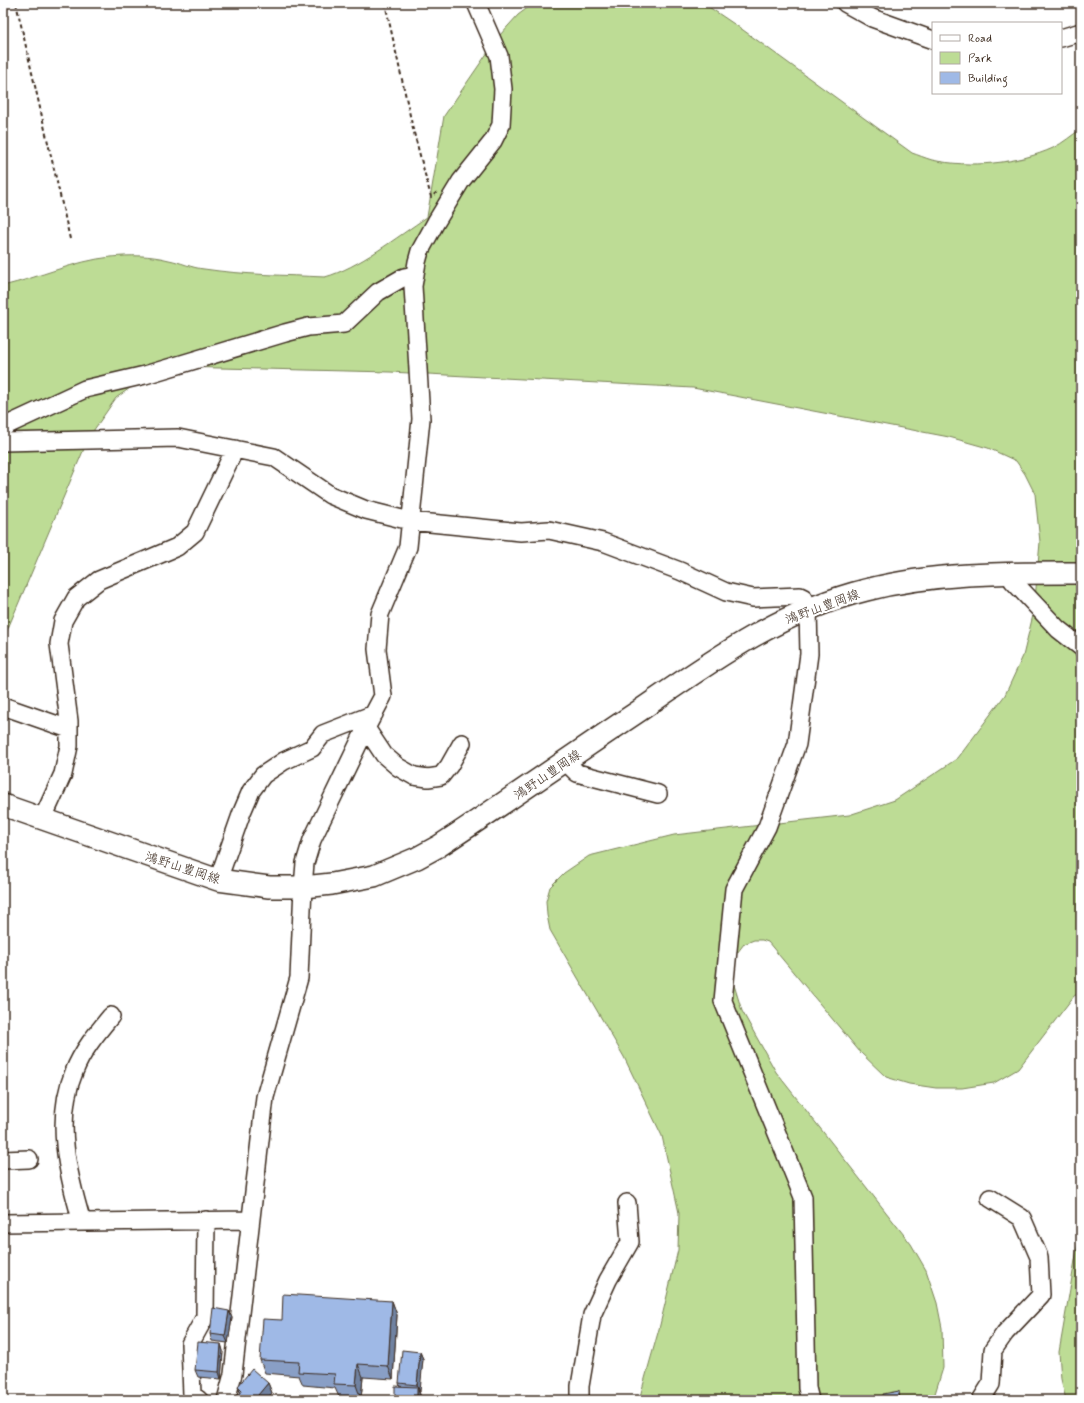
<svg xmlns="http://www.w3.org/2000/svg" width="1084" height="1403" font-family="Mynerve,'Klee One',sans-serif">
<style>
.green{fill:#bddc95;stroke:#7c835a}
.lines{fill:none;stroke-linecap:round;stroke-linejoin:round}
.minor-casing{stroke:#3b2a1e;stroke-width:20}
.major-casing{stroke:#3b2a1e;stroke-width:24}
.path{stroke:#3b2a1e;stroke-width:2;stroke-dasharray:4 3;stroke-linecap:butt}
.minor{stroke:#fff;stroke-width:17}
.major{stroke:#fff;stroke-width:21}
.wall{fill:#899fc6;stroke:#3b2a1e}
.shaded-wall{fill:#6f82a1;stroke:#3b2a1e}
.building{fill:#9fb9e6;stroke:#3b2a1e}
.labels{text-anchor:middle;stroke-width:4;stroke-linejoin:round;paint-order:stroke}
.street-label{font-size:13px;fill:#3b2a1e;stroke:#fff}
</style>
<rect width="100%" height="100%" fill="#fff"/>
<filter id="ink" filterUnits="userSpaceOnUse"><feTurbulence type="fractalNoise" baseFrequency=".025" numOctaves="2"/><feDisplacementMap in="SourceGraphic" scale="8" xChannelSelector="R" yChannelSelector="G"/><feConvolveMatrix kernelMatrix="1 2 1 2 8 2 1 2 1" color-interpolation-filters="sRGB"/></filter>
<g filter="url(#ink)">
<path class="green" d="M534 3H703L743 30 912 153C918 155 925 158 932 160 969 168 1018 164 1053 148 1063 143 1072 135 1081 129V992L1074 996 1018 1069 994 1083 962 1088H936L909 1084 886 1077 860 1052 768 942 762 940H754L744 944 734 957 732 967 734 985 742 1011 776 1072 911 1244 926 1270 937 1303 942 1328 943 1368 933 1400H639L659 1329 678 1250 679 1213 662 1136 624 1057 550 930 547 915 546 901 550 887 564 873 589 856 674 835 849 815 895 800 958 758 1005 695 1023 656 1034 611 1040 542 1035 494 1025 474 1016 461 988 448 949 437 693 388 390 372 177 367 137 383 116 398 89 437 3 640V286C40 277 74 261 111 257 130 255 150 255 169 260 180 262 192 268 204 269 244 275 284 275 325 277 358 268 397 237 427 217L444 116 499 36 518 15Z
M1081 1226V1400H1066L1061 1379 1059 1352Z"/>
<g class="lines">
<defs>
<path id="minor" d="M845 3 872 18 933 40
M1061 38 1081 32
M3 427 85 389 145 375 285 333 308 327 344 324 378 292 404 277 415 275
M3 442 178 438 274 457 330 495 366 510 410 521 521 532 549 530 603 542 680 571 726 592 753 598 800 596 804 598 808 609 809 654 797 744 767 827 734 889 723 1001 803 1197 807 1388 810 1400
M1009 573 1013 581 1058 629 1081 647
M3 706 69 729
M366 728 384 755 398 767 414 776 428 778 441 776 449 766 462 743
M565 761 577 773 658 794
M43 818 63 774 69 746V721L59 644 63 621 76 598 99 580 177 547 195 532 235 449
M218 880 242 812 251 791 263 775 284 761 312 748 323 734 374 714
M3 1160 29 1159
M82 1222C68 1175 54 1120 74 1072 82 1051 97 1033 111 1016
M3 1223 250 1220
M199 1400 192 1395 190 1344 205 1317 206 1220
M226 1400 233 1374 265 1097 299 978 303 887 305 863 312 840 366 728 383 696 377 649 380 614 408 547 421 419 413 286 417 262 420 251 436 222 461 181 493 141 501 125 503 89 499 56 476 3
M580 1400V1386L592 1315 608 1280 630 1242 627 1203
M981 1400 991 1384 993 1350 1005 1333 1041 1295 1039 1257 1022 1218 990 1198"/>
<path id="major" d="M3 805 218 880 269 887H303L332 884 374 876 417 858 439 846C505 803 570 757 636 713 710 662 778 612 866 590 937 572 1009 573 1081 573"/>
</defs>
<use href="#minor" class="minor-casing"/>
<use href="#major" class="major-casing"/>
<path class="path" d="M16 3 70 239
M385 3 413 129 431 197 437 192"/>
<use href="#minor" class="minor"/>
<use href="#major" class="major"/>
</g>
<path class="wall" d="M392 1301 397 1315 393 1379 363 1377 361 1399 339 1397 335 1388 303 1385 299 1376 265 1373 260 1360 282 1320Z
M229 1311 232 1318 228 1343 212 1341 210 1334Z
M221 1344 223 1351 221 1379 198 1377 195 1370Z
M420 1352 423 1359 419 1391 421 1398 400 1387 399 1383Z
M268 1383 272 1393 266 1400H234L240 1392 238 1386Z"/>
<path class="shaded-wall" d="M392 1301 397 1315 393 1379 388 1366Z
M229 1311 232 1318 228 1343 225 1336Z
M221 1344 223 1351 221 1379 219 1372Z
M420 1352 423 1359 420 1392 417 1385Z
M358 1364 363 1377 361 1399 356 1385Z
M268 1383 272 1393 266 1400H260L258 1395Z
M417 1387 421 1398V1400H417Z"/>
<path class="building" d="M283 1294 392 1301 388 1366 358 1364 356 1385 334 1384 335 1374 298 1372 299 1362 260 1360 263 1319 282 1320Z
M213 1308 229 1311 225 1336 210 1334Z
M198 1342 221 1344 219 1372 195 1370Z
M402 1350 420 1352 417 1385 399 1383Z
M252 1369 268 1383 258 1395 264 1400H234L242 1390 238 1386Z
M395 1386 417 1387V1400H395Z
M899 1391 900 1400H884L883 1394Z"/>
</g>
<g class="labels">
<g class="street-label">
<text transform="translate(822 606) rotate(-20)" y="5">鴻野山豊岡線</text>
<text transform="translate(547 774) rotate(-34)" y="5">鴻野山豊岡線</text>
<text transform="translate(183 867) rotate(18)" y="5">鴻野山豊岡線</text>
</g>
</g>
<rect width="1084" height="1403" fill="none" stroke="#fff" stroke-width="16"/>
<rect x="8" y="8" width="1068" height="1387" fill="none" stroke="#3b2a1e" stroke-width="1.5" filter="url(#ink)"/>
<rect x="932" y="22" width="130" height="72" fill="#ffffff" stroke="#b1aaa5"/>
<rect x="940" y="35" width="20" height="6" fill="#ffffff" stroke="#b1aaa5"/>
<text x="968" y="42" font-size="12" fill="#3b2a1e">Road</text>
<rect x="940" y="52" width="20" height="12" fill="#bddc95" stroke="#b1aaa5"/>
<text x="968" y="62" font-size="12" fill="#3b2a1e">Park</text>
<rect x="940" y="72" width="20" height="12" fill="#9fb9e6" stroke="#b1aaa5"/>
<text x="968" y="82" font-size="12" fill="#3b2a1e">Building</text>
</svg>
